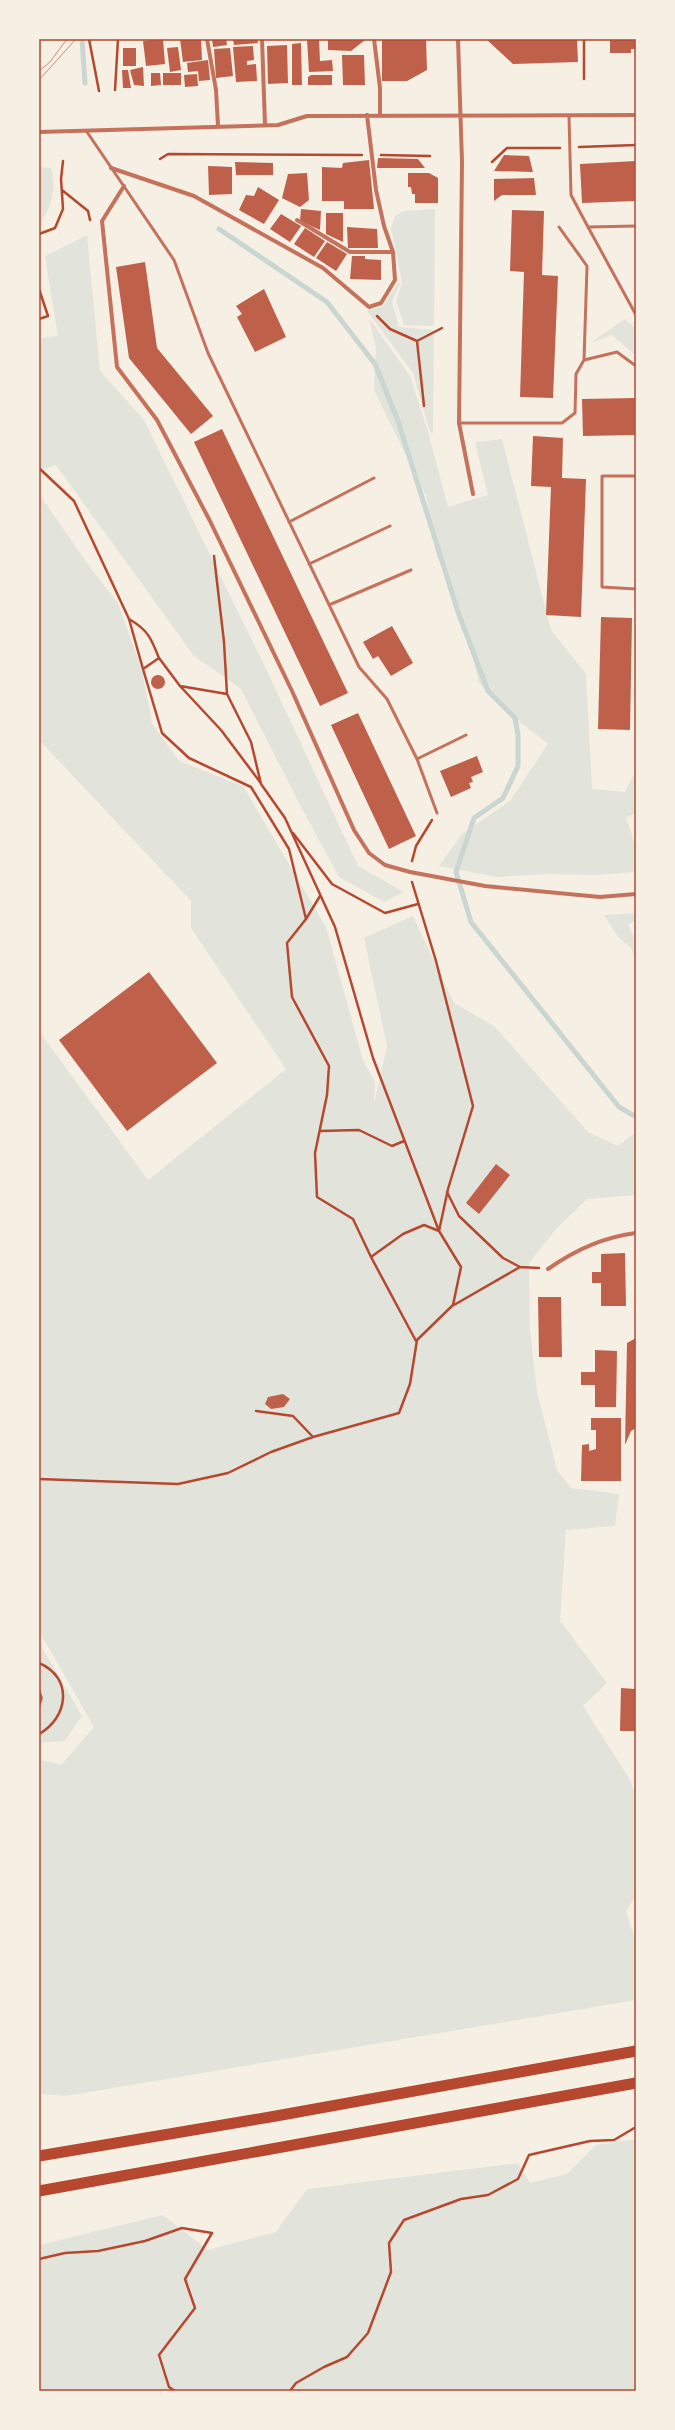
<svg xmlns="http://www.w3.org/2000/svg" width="675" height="2430" font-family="'Fira Sans Condensed',sans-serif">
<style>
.green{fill:#e2e4dc}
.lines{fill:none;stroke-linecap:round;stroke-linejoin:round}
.stream{stroke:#c9d6d2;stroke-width:5}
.building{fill:#bf614a}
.path{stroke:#b5482f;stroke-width:2.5}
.service{stroke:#c5725c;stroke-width:3}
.minor{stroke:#c5725c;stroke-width:4}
.trunk{stroke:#b5482f;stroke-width:11}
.tram{stroke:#cf8b77;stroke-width:1}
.neatline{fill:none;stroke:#b5482f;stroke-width:1.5}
</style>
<rect width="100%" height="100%" fill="#f6efe4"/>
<path class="green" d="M39 167 51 168C56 188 53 208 39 223Z
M435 209 434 326 404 325 396 301 402 283 391 228 395 216 404 211Z
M87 235 100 371 144 420 268 673 358 866 404 892 384 902 339 877 300 805 241 689 194 656 56 465 39 471V338L58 336 45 256Z
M398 282 400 284 392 302 399 327 434 330 433 433 430 432 413 373 367 311 383 306Z
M369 318 410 376 427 428 448 507 488 495 475 442 502 439 551 630 586 674 592 789 625 792 636 770V813L626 817 636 848V872L597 875 548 874 497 877 439 866 462 834 510 801 548 744 515 718 479 683 462 615 436 553 426 496 374 390 376 348Z
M625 319 636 329V356L612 335 590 343Z
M39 494 92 570 118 603 142 670 152 723 179 761 243 786 326 927 363 1060 375 1083 374 1104 387 1046 364 938 413 916 454 1003 494 1026 588 1132 618 1146 636 1132V1195L587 1199 557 1228 529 1263 530 1331 537 1391 557 1470 571 1488 619 1494 615 1526 566 1530 560 1621 607 1683 583 1706 629 1778 636 1796V1896L626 1911 636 1943V2000L66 2096 39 2094V1759L61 1765 94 1727 39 1631V1031L148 1180 286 1069 191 928V901L39 740Z
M636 913V921L628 924 636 942V962L631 948 618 937 604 915Z
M39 1642 82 1716 65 1741 39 1743Z
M636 2139V2391H39V2245L163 2215 208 2250 276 2232 307 2189 518 2163 530 2183 567 2174 596 2145Z"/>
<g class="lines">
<path class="stream" d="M82 39 85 83
M219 229 327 302 375 364 398 421 458 612 488 691 515 718 518 735V766L503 798 474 818 456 872 471 922 619 1107 636 1117"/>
</g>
<path class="building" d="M163 39 165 64 146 66 143 41Z
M180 39H201L202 60 183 62Z
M212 39H226L227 45 213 47Z
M233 39H257L258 43 234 45Z
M307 39H319L320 61 332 60 333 71 309 72Z
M328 39H365V40L351 51 328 50Z
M382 39H426L427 70 407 81H382Z
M486 39H577L578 62 513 64Z
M610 39H636V49H631V53H610Z
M301 43 302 85H292V44Z
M287 45 288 83 268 84 267 46Z
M253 46 254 60 247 61V65L256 64 257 81 236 82 233 47Z
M178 47 181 70 170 72 167 48Z
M123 48H136V66H123Z
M230 48 233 76 216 78 214 49Z
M342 55H364L365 85H343Z
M208 60 210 80 199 81 198 71 188 72 187 63Z
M143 67 144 86 134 85 130 70Z
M122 70H128L131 88H123Z
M151 73H160L161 85 151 86Z
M163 73H181V85H163Z
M197 74 198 86 185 87 184 75Z
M311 75H332V85H308V77Z
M504 155 529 156 533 172 494 171Z
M378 158 418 159 425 168H377Z
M369 160 374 209H344V201H322V167L342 168 343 163Z
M636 161V201L582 203 580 164Z
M235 162 273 163V175H236Z
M208 166 232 167V194L209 195Z
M307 173 309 200 300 207 282 198 288 174Z
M408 173H429L438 178V203H415V194H412L411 187H408Z
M534 178 536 195H502L494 201V179Z
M258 187 279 200 264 224 239 210 246 195 254 196Z
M301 209 321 211 320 230 300 221Z
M512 210 544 211 542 275 558 276 553 398 520 397 524 272 510 271Z
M326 213H343V242L326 234Z
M281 214 301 226 290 242 270 229Z
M347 227 377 229 378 248H348Z
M305 228 325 241 314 257 294 244Z
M327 242 347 254 336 271 316 258Z
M352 256H365V259L381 260V280L350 279Z
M145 262 157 348 213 416 191 434 129 358 116 267Z
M264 289 286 337 255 352 237 317 242 314 236 306Z
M636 398V435L583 436 582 399Z
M222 429 348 693 320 706 194 442Z
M533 436 563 438 562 478 586 479 581 617 546 615 551 487 531 486Z
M601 617 632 618 630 730 598 729Z
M392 626 413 663 391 676 378 656 373 659 363 642Z
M151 682a7 7 0 1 1 14 0a7 7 0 1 1-14 0Z
M358 713 416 836 389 849 331 725Z
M477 756 483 772 471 777 473 782 469 783 471 788 451 797 440 771Z
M149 972 217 1063 127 1131 59 1040Z
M496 1164 510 1175 479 1214 466 1203Z
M625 1253 626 1306H601V1283H592V1272H601V1254Z
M538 1297H561L562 1357H539Z
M636 1338V1428L631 1431 625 1445 627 1343Z
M595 1350 617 1351 616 1407H595V1385H581V1372H595Z
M283 1394 290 1399 284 1407 271 1409 265 1404 268 1397Z
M591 1418H621V1481H581L582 1445 589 1444V1451L596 1449V1430H591Z
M39 1686 43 1698 39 1710Z
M621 1688 635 1689 636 1731H620Z"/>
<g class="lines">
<path class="path" d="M89 39 99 91
M584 39V79
M115 90 118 39
M579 147 636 145
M381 155 430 156
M160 159 168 154 362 155
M492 162 507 148H560
M62 190 88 211 90 220
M39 234 55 228 63 209 61 179 63 161
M39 289 48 316 39 319
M377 316 390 329 417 341 424 406
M417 341 442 328
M39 468 74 501 129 619C148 630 151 638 159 658L143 669 162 733 189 758 251 787 289 849 306 919 287 943 292 997 329 1066 327 1095 315 1153 317 1197 353 1219 371 1257 416 1341 453 1305 461 1267 439 1231 448 1189 473 1106 436 961 412 882
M214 556 224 642 227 694
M129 619 143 669
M159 658 180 686 221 730 260 782
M180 686 227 694 251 742 261 784 285 818 335 927 373 1058 439 1231 424 1225 403 1234 371 1257
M293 833 332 884 385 913 418 904
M412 861 416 846 432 820
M306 919 320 896
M320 1131 359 1130 392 1146 404 1141
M447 1192 459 1216 503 1258 520 1267
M454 1305 520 1267 539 1268
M256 1411 293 1416 313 1437
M39 1479 178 1484 228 1473 271 1452 313 1437 399 1413 410 1384 417 1340
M39 1663C74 1678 68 1718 39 1734
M39 2259 65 2253 98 2251 145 2241 182 2228 212 2233 185 2279 195 2308 159 2355 169 2387 175 2391
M290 2391 296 2383 324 2367 347 2357 368 2333 391 2272 389 2243 404 2220 461 2199 488 2195 518 2179 529 2155 590 2141 614 2140 636 2127"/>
<path class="service" d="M569 116 571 195 588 227 636 226
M87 132 174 260 208 353 359 667 387 699 417 759 437 813
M559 227 587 266 584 360
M588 227 636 315
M459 423H562L575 413 576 374 584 360 617 352 636 366
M636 476H602V587L636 589
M289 522 374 478
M309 564 390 526
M329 605 411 570
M417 759 466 735"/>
<path class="minor" d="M207 39 216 90 218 126
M262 39 265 125
M374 39 380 88V115
M458 39 462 162 459 423 473 494
M39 132 278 125 307 116 636 115
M111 168 194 196 323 268 369 307 381 303 395 280 393 252 384 226 376 190 367 115
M124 186 102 221 117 367 157 420 210 521 292 691 354 830 369 853 385 865 410 872 485 886 600 897 636 894
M297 220 350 252H393
M548 1269C575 1250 603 1237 636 1233"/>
<path class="trunk" d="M39 2156 276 2116 636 2051
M39 2191 636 2083"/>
<path class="tram" d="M39 71 50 62 67 39
M39 80 76 39"/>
</g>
<rect width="675" height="2430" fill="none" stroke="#f6efe4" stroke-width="80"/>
<rect x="40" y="40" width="595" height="2350" class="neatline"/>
</svg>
